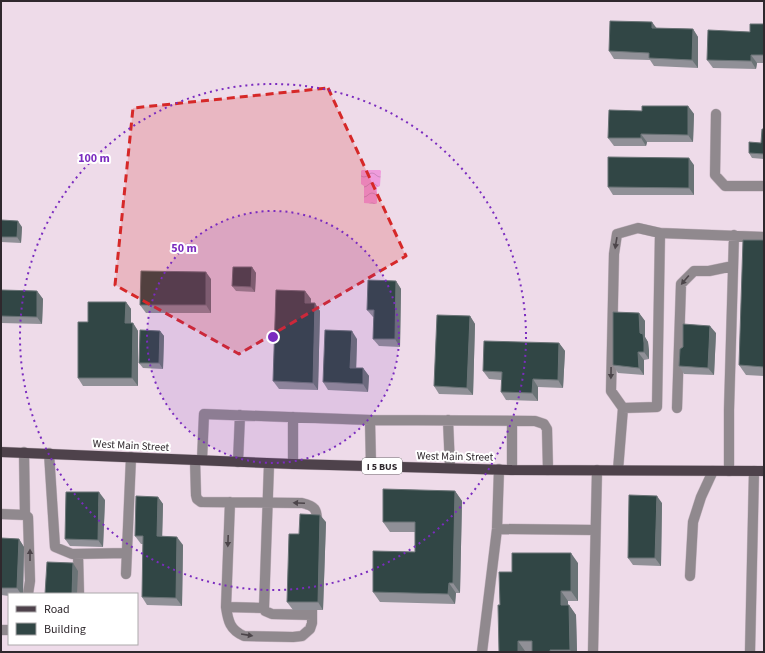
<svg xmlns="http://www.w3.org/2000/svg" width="765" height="653" font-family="'Source Sans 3',sans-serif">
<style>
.water{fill:url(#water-waves)}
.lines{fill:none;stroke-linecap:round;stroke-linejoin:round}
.minor-casing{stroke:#c8b7c3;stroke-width:11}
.major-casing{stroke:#c8b7c3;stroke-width:11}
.minor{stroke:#90898e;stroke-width:10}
.major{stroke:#4e424b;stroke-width:10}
.wall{fill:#909097}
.shaded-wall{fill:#6a7376}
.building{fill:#314645;stroke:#6a7376}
.oneway{fill:#4c454a}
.marked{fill:#d62828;fill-opacity:0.2;stroke:#d62828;stroke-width:3;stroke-dasharray:8 5;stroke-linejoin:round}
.ring{fill:none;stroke:#7b2cbf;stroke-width:2;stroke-dasharray:2 4}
.labels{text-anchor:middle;stroke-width:4;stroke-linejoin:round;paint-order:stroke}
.shield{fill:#fff;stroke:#6d686c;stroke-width:1}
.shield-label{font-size:10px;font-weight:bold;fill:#2f282d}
.street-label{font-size:11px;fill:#2f282d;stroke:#fff}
.centre{fill:#7b2cbf;stroke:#fff;stroke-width:2}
.ring-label{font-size:12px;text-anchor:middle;font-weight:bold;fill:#7b2cbf;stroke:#fff;stroke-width:4;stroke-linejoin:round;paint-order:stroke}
</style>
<defs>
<pattern id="water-waves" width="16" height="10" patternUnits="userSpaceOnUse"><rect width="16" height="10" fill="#ef9cdd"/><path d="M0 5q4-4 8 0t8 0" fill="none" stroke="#cd86be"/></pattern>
</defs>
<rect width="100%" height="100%" fill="#eedbe9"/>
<path class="water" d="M362 170H380L381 171 380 186 377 187V203L376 204 364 203V186L361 184V171Z"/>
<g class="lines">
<defs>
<path id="minor" d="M716 114 715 175 725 186H764
M623 408 611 391 614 254 617 234 638 228 660 233
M677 408 681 284 694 271H709L733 266
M370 420 535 421 544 424 547 429 548 470
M448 420 450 468
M512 421V470
M49 453 55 547 72 554 127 553
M195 460 196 495 197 499 201 502 302 503C315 506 317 509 317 522
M202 460 204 414 370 420 371 466
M238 462 240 415
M269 464 264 608 265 611 272 614 312 615
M293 464V417
M618 470 623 408 657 407 660 233 764 237
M729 471V410L734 235
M230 502 226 607C228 621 230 630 244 636L293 637 302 636 310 629 312 623V610
M1 514 25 515 24 452
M25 515 28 517 30 581 28 594
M497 529 595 530
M78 554 79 594
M126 574 131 457
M690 576 693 522 701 497 713 471
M226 607 264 608
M1 630H9
M482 652 497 529 499 469
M593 652 597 470
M750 652 754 471"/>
<path id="major" d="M1 452 293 464 512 470 764 471"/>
</defs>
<use href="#minor" class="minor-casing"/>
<use href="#major" class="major-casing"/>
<use href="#minor" class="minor"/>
<use href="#major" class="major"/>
</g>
<path class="wall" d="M764 24V63H757L756 69 713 68 707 60 750 32Z
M656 28 693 29 698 37V68L654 66 650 60 614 59 609 51Z
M688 106 694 114 693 142H647L646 146H614L608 138 642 111Z
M764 129V159L752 158 749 153 761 143Z
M694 165V195H613L608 187Z
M1 220 22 227 21 243 1 242Z
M764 240V376L746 375 739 365Z
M252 267 256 273 255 292 236 291 232 286Z
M211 279V313H146L140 305Z
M396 281 401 289 400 347 379 346 373 339 374 317H373L367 310Z
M1 290 37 291 43 299 42 324 1 323Z
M305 291 311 299V303L320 311 318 390 279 389 273 381Z
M126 302 131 309V323H133L138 331V386H83L78 378 88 322Z
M639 313 645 321V337L648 342 649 351V359L644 360V375L618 373 613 365Z
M470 316 475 324 473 395 439 394 434 386Z
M160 331 164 336 163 369 143 368 139 363Z
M716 333 714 375 684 374 679 366Z
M357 339 356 368H363L369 376 368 392 328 390 323 382Z
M559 343 565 351 563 388 538 387V401L506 400 501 392V380L489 379 483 371Z
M455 491 462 501 460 593H456L455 604 380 602 373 592 415 552V532H390L383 522Z
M158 497 163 504 162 536 183 545 182 606 147 605 142 597 143 544H141L135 536Z
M105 500 103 547 70 546 65 539Z
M662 503 661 566 633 565 628 558Z
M326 522 323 610H293L287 602 299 534Z
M1 538 19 539 24 547 23 594H9V596L1 595Z
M578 563V601H568V605H569L576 615 577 652H532V651L499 652 500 605 512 572Z"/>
<path class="shaded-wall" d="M652 22 658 30 652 28Z
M693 29 698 37V68L692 60Z
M751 55 757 63 756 69 751 61Z
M688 106 694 114 693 142 688 135Z
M641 134 647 142 646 146 641 138Z
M689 158 694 165V195L689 188Z
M18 221 22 227 21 243 17 237Z
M252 267 256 273 255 292 251 287Z
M206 272 211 279V313L206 305Z
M396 281 401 289 400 347 395 339Z
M37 291 43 299 42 324 37 317Z
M305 291 311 299 310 311 305 303Z
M126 302 131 309V331L125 323Z
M315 303 320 311 318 390 313 383Z
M639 313 645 321V337L648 342 649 351V359L644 352 640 333Z
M470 316 475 324 473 395 467 388Z
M133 323 138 331V386L132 378Z
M710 326 716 333 714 375 708 368Z
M160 331 164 336 163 369 159 363Z
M352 331 357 339 356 375 350 368Z
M559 343 565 351 563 388 558 380Z
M638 352 644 360V375L639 368Z
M363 368 369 376 368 392 363 384Z
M533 379 538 387V401L532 393Z
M455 491 462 501 460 593 453 583Z
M99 492 105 500 103 547 98 540Z
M657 496 662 503 661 566 655 558Z
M158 497 163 504 162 544 157 536Z
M320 515 326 522 323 610 318 602Z
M177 537 183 545 182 606 176 598Z
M19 539 24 547 23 594H21L17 588Z
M571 553 578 563V601L571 591Z
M73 563 78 571 77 594H72Z
M449 583 456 593 455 604 448 594Z
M561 591 568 601V615L561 605Z
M569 605 576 615 577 652H571L570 650Z
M518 641 525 651V652H518Z"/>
<path class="building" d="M610 21 652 22V28L693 29 692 60 649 58V53L609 51Z
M750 24H764V55H751V61L707 60 708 30 750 32Z
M642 106H688V135L641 134V138H608L609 110 642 111Z
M762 129H764V154L749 153V142L761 143Z
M608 157 689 158V188L608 187Z
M1 220 18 221 17 237H1Z
M743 240H764V367L739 365Z
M233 267H252L251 287 232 286Z
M141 271 206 272V305H140Z
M368 280 396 281 395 339H373L374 310H367Z
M1 290 37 291V317L1 316Z
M276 290 305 291V303H315L313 383 273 381Z
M88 302H126L125 323H133L132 378H78V322H88Z
M613 312 639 313 640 333 643 334 644 343V352H638L639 368 613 365Z
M437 315 470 316 467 388 434 386Z
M683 324 710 326 708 368 679 366 680 349 683 347Z
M140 330 160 331 159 363H139Z
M325 330 352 331 350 368H363V384L323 382Z
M484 341 559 343 558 380 533 379 532 393 501 392 502 372 483 371Z
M383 489 455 491 453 583H449L448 594 373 592V551L415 552V522H383Z
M66 492H99L98 540 65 539Z
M629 495 657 496 655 558H628Z
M136 496 158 497 157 536 177 537 176 598 142 597 143 536H135Z
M300 514 320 515 318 602H287L289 534H299Z
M1 538 19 539 17 588H1Z
M512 553H571V591H561V605H569L570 650H550V652H532V641H518V652H499L498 605H500L499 572H512Z
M47 562 73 563 72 594H45Z"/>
<defs><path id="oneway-solid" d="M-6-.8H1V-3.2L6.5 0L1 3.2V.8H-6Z"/></defs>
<g class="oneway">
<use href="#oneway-solid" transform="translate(616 243) rotate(99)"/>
<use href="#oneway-solid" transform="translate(685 280) rotate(130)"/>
<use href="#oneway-solid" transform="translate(611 373) rotate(91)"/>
<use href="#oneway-solid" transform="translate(299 503) rotate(-177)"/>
<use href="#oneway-solid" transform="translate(228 541) rotate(92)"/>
<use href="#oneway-solid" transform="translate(30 555) rotate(-90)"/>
<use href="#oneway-solid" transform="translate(247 635) rotate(9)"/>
</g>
<path class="marked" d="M328 88 406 256 239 354 115 285 133 108Z"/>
<circle cx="273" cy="337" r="126" fill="#7b2cbf" fill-opacity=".12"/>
<g class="ring">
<circle cx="273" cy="337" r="126"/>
<circle cx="273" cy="337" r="253"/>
</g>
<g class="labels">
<rect class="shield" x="362" y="458" width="40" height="16" rx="3"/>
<g class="shield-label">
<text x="382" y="470">I 5 BUS</text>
</g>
<g class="street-label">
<text transform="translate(131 445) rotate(3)" y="4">West Main Street</text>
<text transform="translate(455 456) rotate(1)" y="4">West Main Street</text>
</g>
</g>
<circle cx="273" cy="337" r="6" class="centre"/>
<g class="ring-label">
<text x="94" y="162">100 m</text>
<text x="184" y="252">50 m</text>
</g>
<rect width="765" height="653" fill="none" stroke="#2f282d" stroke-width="4"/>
<rect x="8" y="593" width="130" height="52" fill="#ffffff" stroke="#aca9ab"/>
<rect x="16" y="606" width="20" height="6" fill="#4e424b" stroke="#aca9ab"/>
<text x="44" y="613" font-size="12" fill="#2f282d">Road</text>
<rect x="16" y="623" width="20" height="12" fill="#314645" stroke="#aca9ab"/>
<text x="44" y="633" font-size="12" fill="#2f282d">Building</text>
</svg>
